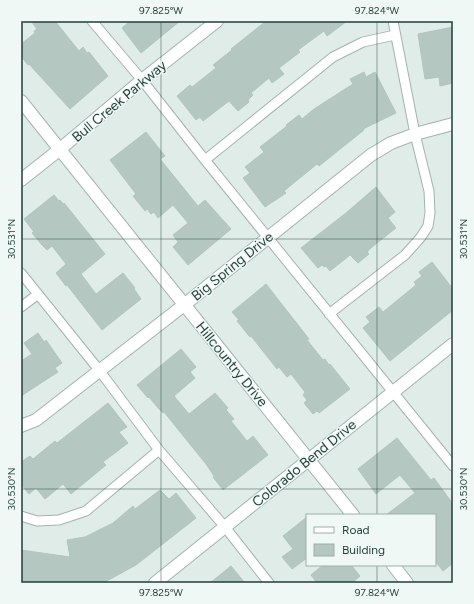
<svg xmlns="http://www.w3.org/2000/svg" width="474" height="604" font-family="Figtree,sans-serif">
<style>
.building{fill:#b4c7c1;stroke:#b1c6bf}
.lines{fill:none;stroke-linecap:round;stroke-linejoin:round}
.lane-casing{stroke:#a2b4b0;stroke-width:11}
.street-casing{stroke:#a2b4b0;stroke-width:14}
.lane{stroke:#fff;stroke-width:9}
.street{stroke:#fff;stroke-width:12}
.ticks{fill:none;stroke:#1f3e38;stroke-width:1;stroke-opacity:0.45}
.labels{text-anchor:middle;stroke-width:3;stroke-linejoin:round;paint-order:stroke}
.street-label{font-size:14px;fill:#1f3e38;stroke:#f0f8f5}
.neatline{fill:none;stroke:#1f3e38;stroke-width:1.5}
.ticks-label{font-size:10px;text-anchor:middle;fill:#1f3e38}
</style>
<rect width="100%" height="100%" fill="#dfece8"/>
<path class="building" d="M31 21H55L79 51 83 47 87 53 89 52 108 76 70 109 29 64 28 65 21 56V44L35 33 34 31 37 29Z
M130 21H180L141 53 122 28Z
M266 21H347L327 36 324 31 298 50 300 52 279 68 284 74 272 83 269 78 251 93 253 95 248 100 249 102 238 111 229 101 203 121 200 117 196 120 177 96 190 85 192 87 216 68 213 65 232 50 231 49Z
M453 27V83L440 86 439 77 425 79 418 34Z
M364 72 366 77 375 72 396 113 363 129 364 130 319 166 317 164 284 191 286 193 265 207 243 178 250 173 245 167 264 152 260 147 287 126 286 125 299 115 302 119 314 109 353 84 350 79Z
M146 132 165 156 160 159 198 206 205 200 231 229 188 265 173 247 178 242 173 235 188 223 173 205 158 218 154 212 151 214 147 209 145 211 133 196 136 194 110 160Z
M376 187 395 212 388 218 396 228 372 247 367 252 369 254 358 263 350 255 330 271 326 266 324 267 322 265 318 268 301 248 346 213Z
M54 195 59 201 60 200 63 204 64 203 105 254 81 274 96 294 123 273 135 288 134 289 141 299 102 330 67 285 66 286 56 273 66 264 52 246 47 250 42 245 32 233 34 232 24 219Z
M432 262 453 289V310L390 361 363 328 370 322 366 317 379 307 383 312 416 285 414 282 422 276 419 272Z
M266 284 309 339 307 340 323 360 325 359 329 365 330 364 350 389 319 413 317 411 313 414 304 403 307 400 303 395 305 392 291 374 287 377 279 367 277 369 251 336 250 337 237 321 239 320 232 312Z
M38 333 44 342 46 340 62 363 55 368 58 372 21 396V361L32 354 24 343Z
M181 349 196 367 190 372 195 378 174 396 189 414 215 393 228 408 226 410 234 419 231 421 247 441 253 436 268 455 223 490 213 477 214 476 206 464 164 412 163 413 158 408 149 397 148 398 137 385Z
M108 403 127 427 119 432 128 443 103 462 106 465 71 494 63 484 45 499 36 488 29 494 21 484V462L30 456 33 459 55 441 57 443Z
M397 438 431 480 434 478 453 504V563L443 571 435 561V515H386L415 493 400 475 376 494 358 469Z
M160 490 169 499 176 493 196 518 136 565 103 583H21V550L70 557 67 540 85 537 113 523 133 506 135 509Z
M307 517V558L292 569 282 557 293 549 283 536Z
M323 565H351L360 576 352 583H317L311 575Z
M231 566 245 583H210Z"/>
<g class="lines">
<defs>
<path id="lane" d="M92 21 142 80 205 160 453 466
M205 160 333 57 363 42 395 35
M21 273 99 370 159 450 225 527 269 583
M21 307 37 295
M329 314 405 255 421 237 428 226 430 213 429 191 415 134 393 21
M21 516 37 521 59 520 86 511 159 450"/>
<path id="street" d="M21 101 353 515
M21 180 59 150 142 80 217 21
M21 426 36 420 184 305 371 155 391 143 415 134 453 124
M393 565 407 583
M155 583 453 344"/>
</defs>
<use href="#lane" class="lane-casing"/>
<use href="#street" class="street-casing"/>
<use href="#lane" class="lane"/>
<use href="#street" class="street"/>
</g>
<path class="ticks" d="M161 21V583M377 21V515M21 239H453M21 489H453M377 565V583"/>
<g class="labels">
<g class="street-label">
<text transform="translate(119 101) rotate(-40)" y="5">Bull Creek Parkway</text>
<text transform="translate(232 266) rotate(-39)" y="5">Big Spring Drive</text>
<text transform="translate(232 364) rotate(51)" y="5">Hillcountry Drive</text>
<text transform="translate(304 463) rotate(-39)" y="5">Colorado Bend Drive</text>
</g>
</g>
<rect width="474" height="604" fill="none" stroke="#f0f8f5" stroke-width="44"/>
<rect x="306" y="514" width="130" height="52" fill="#f0f8f5" stroke="#9caea9"/>
<rect x="314" y="527" width="20" height="6" fill="#ffffff" stroke="#9caea9"/>
<text x="342" y="534" font-size="12" fill="#1f3e38">Road</text>
<rect x="314" y="544" width="20" height="12" fill="#b4c7c1" stroke="#9caea9"/>
<text x="342" y="554" font-size="12" fill="#1f3e38">Building</text>
<rect x="22" y="22" width="430" height="560" class="neatline"/>
<g class="ticks-label">
<text x="161" y="14">97.825°W</text>
<text x="377" y="14">97.824°W</text>
<text transform="translate(11 239) rotate(-90)" y="4">30.531°N</text>
<text transform="translate(463 239) rotate(-90)" y="4">30.531°N</text>
<text transform="translate(11 489) rotate(-90)" y="4">30.530°N</text>
<text transform="translate(463 489) rotate(-90)" y="4">30.530°N</text>
<text x="161" y="596">97.825°W</text>
<text x="377" y="596">97.824°W</text>
</g>
</svg>
